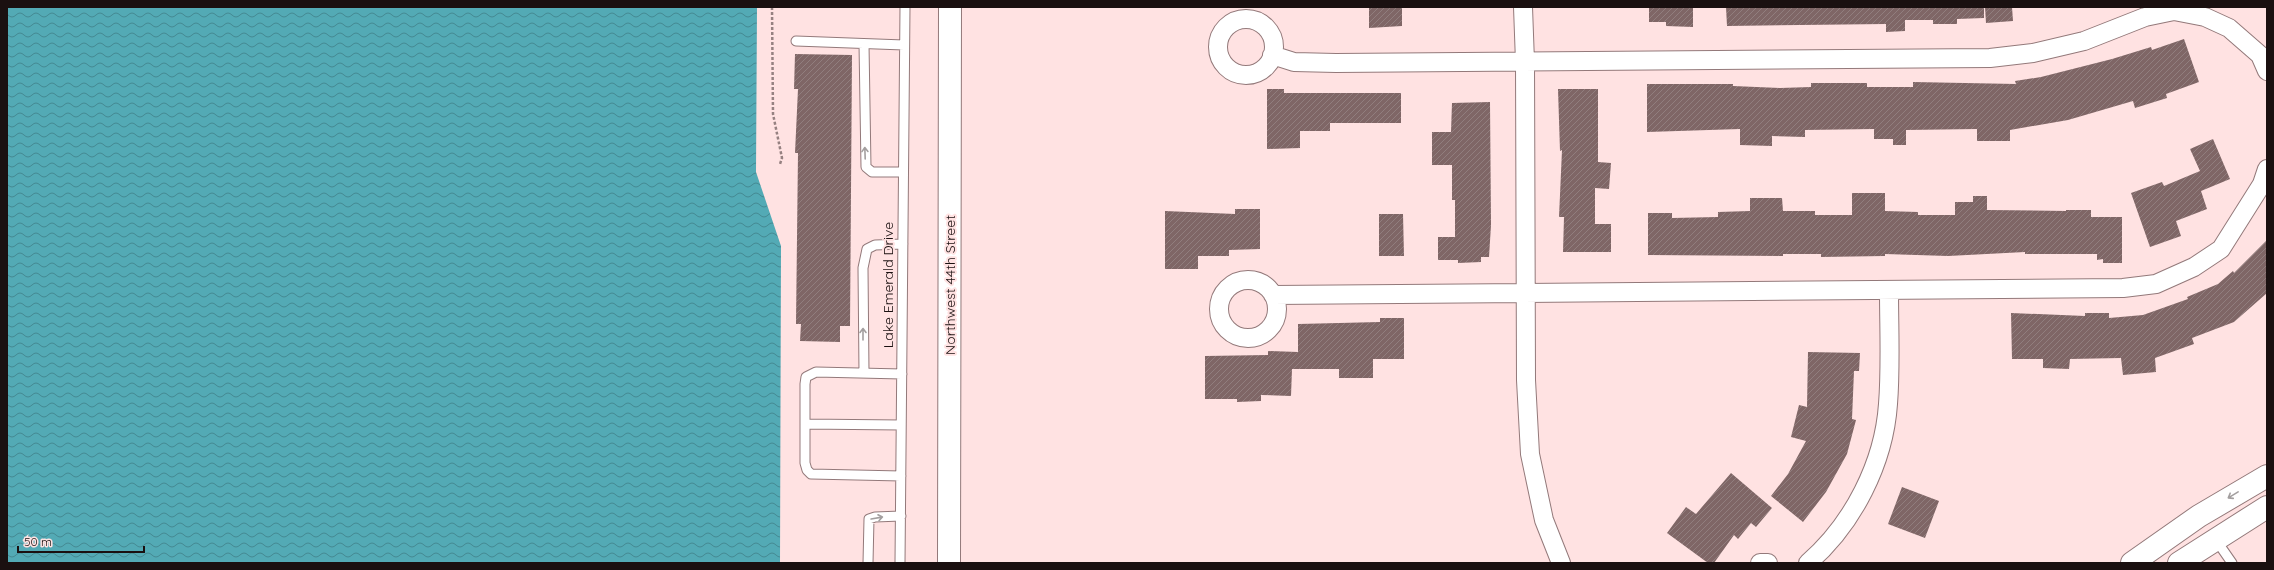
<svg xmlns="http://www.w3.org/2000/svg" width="2274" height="570" font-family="Quicksand,sans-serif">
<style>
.water{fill:url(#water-waves)}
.building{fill:url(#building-hatch)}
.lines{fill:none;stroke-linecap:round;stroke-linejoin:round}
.lane-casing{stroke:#93797a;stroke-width:11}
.street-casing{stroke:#93797a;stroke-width:20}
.secondary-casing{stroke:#93797a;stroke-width:24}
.path{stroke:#968181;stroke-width:2.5;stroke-dasharray:3 2;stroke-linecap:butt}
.lane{stroke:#fff;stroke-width:9}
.street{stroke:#fff;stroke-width:18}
.secondary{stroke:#fff;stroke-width:22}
.oneway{stroke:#a39f9f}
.labels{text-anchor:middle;stroke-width:4;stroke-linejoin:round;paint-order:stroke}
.street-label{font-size:14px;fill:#1a1010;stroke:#ffe2e2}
</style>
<defs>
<pattern id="water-waves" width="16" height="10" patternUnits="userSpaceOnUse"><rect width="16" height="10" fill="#53aab5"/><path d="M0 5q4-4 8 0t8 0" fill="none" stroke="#448992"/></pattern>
<pattern id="building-hatch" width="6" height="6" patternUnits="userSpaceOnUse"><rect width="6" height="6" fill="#7f6666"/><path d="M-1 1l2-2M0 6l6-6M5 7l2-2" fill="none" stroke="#917e7e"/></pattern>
</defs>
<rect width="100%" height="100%" fill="#ffe2e2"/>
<path class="water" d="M7 7H757L756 172 781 246 780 563H7Z"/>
<path class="building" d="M1369 7H1402V26L1369 28Z
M1649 7H1693V27L1666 26V22H1649Z
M1726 7H1984V18L1957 19V24H1933V20H1905V31L1886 32V24L1727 26Z
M1985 7H2012L2013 21 1986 23Z
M2184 39 2199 82 2166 94 2167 98 2135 108 2133 101 2068 120 2010 130V141H1977V129L1906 130V145H1893V139H1874V129L1805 130V137L1772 136V146L1740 145V129L1647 132V84H1733V86L1780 88 1811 87V83H1867V87H1913V82L2016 84 2015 81 2041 77 2112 59 2151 47 2152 50Z
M795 54 852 55 850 326H840V342L800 341 801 324H796L798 153H795L798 89H794Z
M1267 89H1284V93H1401V123H1330V131H1300V148L1267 149Z
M1558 89H1598V162L1611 163 1609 189 1595 188V224H1611V252H1563L1564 217H1559L1562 150 1560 151Z
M1490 102 1491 225 1489 257H1481V262L1458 263V260H1438V237H1455V200H1452V165H1432V132H1451L1452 103Z
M2213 139 2230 179 2201 191 2207 209 2176 221 2181 236 2150 247 2131 193 2162 182 2164 186 2200 171 2190 149Z
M1852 193H1885V211L1918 212V215H1955V202H1973V196H1987V210L2066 211V210H2091V217H2122V263H2103V259L2097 260V254H2025V252L1948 256 1885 254V256L1821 257V254H1783V256L1648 255V213H1672V218L1718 217V212L1750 211V198H1782L1783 211H1815V215H1852Z
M1235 209H1260V249L1229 250V256H1198V269H1165V211L1235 214Z
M1379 214H1403L1404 256H1379Z
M2267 240V293L2234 322 2192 338 2194 344 2155 358 2156 372 2123 375 2121 358 2070 359 2069 369 2043 368V359H2012L2011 313 2085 316V313H2109V318L2143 315 2188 299 2187 297 2218 284 2233 271 2234 273Z
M1380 318H1404V359H1373V378H1339V369H1292L1291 396 1261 395V401L1237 402V399H1205V356L1268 355V351L1298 352V324L1380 322Z
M1808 352 1860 353 1859 371H1854L1852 419 1856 420 1847 454 1826 492 1803 522 1771 496 1788 474 1806 441 1791 437 1799 405 1807 407Z
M1731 473 1772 508 1756 527 1751 523 1738 539 1734 535 1714 563H1708L1667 533 1686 507 1696 514Z
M1902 487 1939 501 1925 538 1888 524Z"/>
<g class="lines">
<defs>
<path id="lane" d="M796 41 904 45
M864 44 866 167 872 172H903
M864 373 863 268 867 249 875 245 903 244
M805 424 901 425
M901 476 811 474 807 470 805 463V384L806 377 816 372 902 374
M2216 540 2232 563
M868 563 869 519 875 517 901 516
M900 563 905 7"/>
<path id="street" d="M1523 7 1525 62 1526 380 1530 454 1544 520 1561 563
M1218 47a28 28 0 1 1 56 0a28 28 0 1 1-56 0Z
M1272 55 1294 62 1336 63 1990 58 2033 53 2084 41 2145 17 2174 11 2205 17 2229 28 2260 55 2267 71
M1219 309a29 29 0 1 1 58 0a29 29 0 1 1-58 0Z
M1273 295 2123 288 2156 284 2194 267 2221 249 2262 184 2267 169
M1760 563H1768
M1808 563C1853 524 1884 463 1888 404 1891 367 1889 329 1889 291"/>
<path id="secondary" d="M949 563 950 7
M2132 563 2199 516 2267 476
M2179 563 2267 507"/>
</defs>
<use href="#lane" class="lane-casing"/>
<use href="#street" class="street-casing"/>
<use href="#secondary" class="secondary-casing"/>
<path class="path" d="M772 7 773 114 782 158 780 164"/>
<use href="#lane" class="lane"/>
<use href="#street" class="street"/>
<use href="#secondary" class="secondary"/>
</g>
<defs><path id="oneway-shaft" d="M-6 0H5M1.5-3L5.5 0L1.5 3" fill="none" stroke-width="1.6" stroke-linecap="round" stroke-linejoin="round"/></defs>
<g class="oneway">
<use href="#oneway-shaft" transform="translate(865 153) rotate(-92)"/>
<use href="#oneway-shaft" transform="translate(863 334) rotate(-90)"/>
<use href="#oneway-shaft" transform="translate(2233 495) rotate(149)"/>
<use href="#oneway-shaft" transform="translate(877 518) rotate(-10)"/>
</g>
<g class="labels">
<g class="street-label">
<text transform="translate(888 285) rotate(-90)" y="5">Lake Emerald Drive</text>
<text transform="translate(950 285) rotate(-90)" y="5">Northwest 44th Street</text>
</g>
</g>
<rect width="2274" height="570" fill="none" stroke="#1a1010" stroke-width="16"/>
<path d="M18 546v6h126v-6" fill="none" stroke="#1a1010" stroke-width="2"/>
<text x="24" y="546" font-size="12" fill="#1a1010" stroke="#ffe2e2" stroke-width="3" paint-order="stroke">50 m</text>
</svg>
